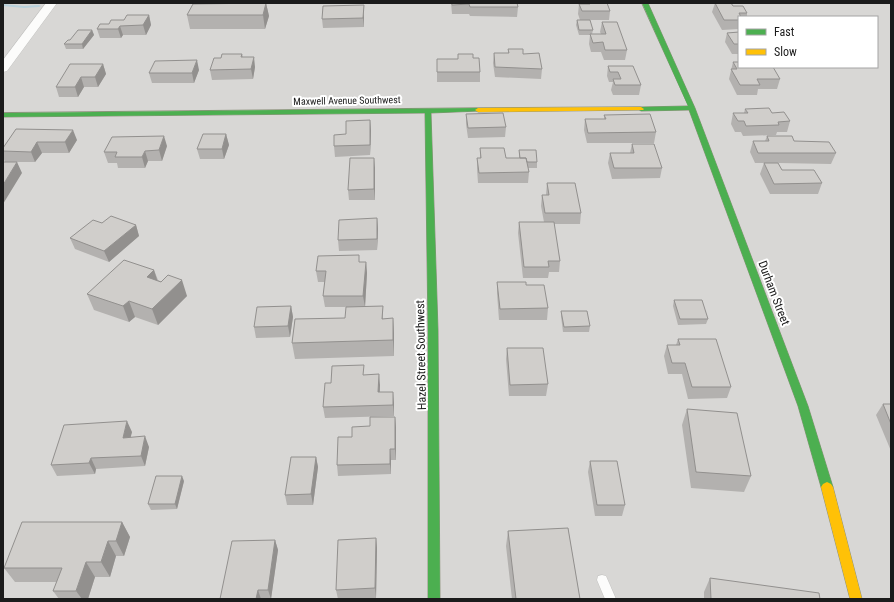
<svg xmlns="http://www.w3.org/2000/svg" width="894" height="602" font-family="'Roboto Condensed',sans-serif">
<style>
.residential{fill:#d8d7d5;fill-rule:evenodd}
.lines{fill:none;stroke-linecap:round;stroke-linejoin:round}
.stream{fill:#b8d1dc;fill-rule:evenodd}
.lane-casing{stroke:#c2c2c0;stroke-width:1}
.street-casing{stroke:#c2c2c0;stroke-width:1}
.fast-casing{stroke:#8e927d;stroke-width:1}
.slow-casing{stroke:#8e927d;stroke-width:1}
.lane{fill:#fcfcfb;fill-rule:evenodd}
.street{fill:#fcfcfb;fill-rule:evenodd}
.fast{fill:#4caf50;fill-rule:evenodd}
.slow{fill:#ffc107;fill-rule:evenodd}
.wall{fill:#b3b1af}
.shaded-wall{fill:#92908e}
.building{fill:#d0cecb;stroke:#92908e}
.labels{text-anchor:middle;stroke-width:4;stroke-linejoin:round;paint-order:stroke}
.far-street-label{font-size:10px;fill:#1b1b1b;stroke:#fff}
.street-label{font-size:12px;fill:#1b1b1b;stroke:#fff}
</style>
<rect width="100%" height="100%" fill="#e9e8e4"/>
<path class="residential" d="M3 3H891V599H3ZM739 17H877V67H739Z"/>
<g class="lines">
<path class="stream" d="M66 3H71L69 4Z
M3 4 24 6 39 5 41 6 39 7 24 8 3 6Z"/>
<defs>
<path id="lane" d="M602 575 606 576 616 599H605L597 580 598 576Z"/>
<path id="street" d="M46 3H57L7 71 3 72V60Z"/>
<path id="fast" d="M642 3H648L695 108 808 406 833 487 831 490 827 492 823 490 821 487 798 406 689 110 641 111 638 109 641 107 688 106Z
M478 108 481 110 480 111 431 113 438 330 440 599H428V330L425 113 3 117V113Z"/>
<path id="slow" d="M641 107 644 109 643 110 478 112 475 110 478 108Z
M827 482 831 484 833 487 862 599H850L821 487 823 484Z"/>
</defs>
<use href="#lane" class="lane-casing"/>
<use href="#street" class="street-casing"/>
<use href="#fast" class="fast-casing"/>
<use href="#slow" class="slow-casing"/>
<use href="#lane" class="lane"/>
<use href="#street" class="street"/>
<use href="#fast" class="fast"/>
<use href="#slow" class="slow"/>
</g>
<path class="wall" d="M266 3 269 16 265 29H190L187 15Z
M451 3H517L518 7 517 17 470 16 469 14H452Z
M585 3H607L610 11 609 20H587L593 30 592 34H601L600 32 602 22 627 50 625 60H604L601 52H591L589 44 590 35H579L576 25 577 20H580L578 14 579 4H585Z
M715 3H731L733 6 747 13V17H739V29L722 30 712 12Z
M149 15 151 25 146 35H123L121 38H100L97 29 109 24Z
M364 15V27L323 28 322 19Z
M92 30 94 35 83 49H66L64 44 70 40Z
M739 32V54H732L725 42 727 33Z
M508 49 523 54 542 69 541 79 495 77 493 63 494 53H508Z
M242 54 243 57 255 67 253 79 212 80 210 70 221 58Z
M458 54 473 58 480 72V82H437V59H458Z
M733 62 780 79 777 89H758L757 95H737L729 79Z
M103 64 106 74 98 87H84L78 97H59L56 87Z
M608 66 641 85 639 95H613L611 90 613 82H609L607 76Z
M199 70 194 83H152L149 73Z
M745 109 772 113 790 121 787 132H777L776 135 743 136 741 132H735L731 124 733 113H744Z
M466 114 506 127 505 137 468 138 466 124Z
M604 115 656 132 654 143H587L584 130 585 119H604Z
M370 120 371 131 370 155 335 157 334 146 346 134Z
M16 129 77 140 69 153H42L35 162H5L3 157V148Z
M226 134 229 145 224 159H200L197 149Z
M767 136 794 141 836 153 831 164 778 163 782 170 822 183 818 194H770L760 174 764 163H769H755L750 152 753 141H765Z
M632 144 662 168 660 178 612 179 608 163 610 153H630Z
M167 146 162 161H148L145 168H118L117 163H108L104 152Z
M480 148 506 158H519V150L537 162V168H528L529 172 528 183H478L477 169V158H480Z
M375 168V200H349L348 190Z
M547 183 581 213 580 224H554L560 261 559 272H549L548 278H523L518 233 519 222H544L541 206 542 195H546Z
M377 218 378 229 377 250 339 251 338 240Z
M102 223 136 225 139 236 109 262 75 249 70 238Z
M360 262H366L367 273 365 307 383 306V319L393 318 394 334V356L295 359 292 343 345 318 360 307H325L323 296 325 282H318L316 271Z
M154 270 158 280 187 296 158 325 135 317 129 322 94 310 87 294Z
M497 282 526 285 548 308 547 320H499L497 293Z
M674 300 708 319 706 324 678 325 673 306Z
M291 306 293 317 290 337 256 338 254 327Z
M561 311 590 326 589 332H563L561 316Z
M678 339 731 387 727 398 688 399 682 374H668L664 356 667 345H676Z
M507 348 548 384 546 396H509L506 359Z
M365 375 380 385V392L394 403V416L325 418 323 407 331 383Z
M883 404H891V451L876 415Z
M687 409 751 476 744 492 691 488 682 425Z
M395 417 396 428V460H391V474L338 476 337 465 352 437 370 426Z
M132 432 130 437 149 447 145 466 96 469 95 474 57 476 51 465Z
M316 457 318 467 313 505H287L285 495Z
M590 461 625 505 622 516H595L588 472Z
M184 481 177 509 151 510 148 504Z
M122 522 130 537 124 556H116L110 577H95L88 599H59L53 591 57 582H15L4 568Z
M568 528 580 599H512L506 546 508 531Z
M376 538 377 548 376 598 359 599H338L336 590Z
M275 540 278 550 271 599H220Z
M710 578 820 599H704V592Z"/>
<path class="shaded-wall" d="M266 3 269 16 265 29 263 15Z
M364 5V27L363 18Z
M149 15 151 25 146 35 143 25Z
M120 26 123 35 121 38 118 29Z
M92 30 94 35 83 49 82 44Z
M254 57 255 67 253 79 251 69Z
M197 60 199 70 194 83 192 73Z
M103 64 106 74 98 87 95 77Z
M81 77 84 87 78 97 75 87Z
M370 120 371 131 370 155Z
M73 130 77 140 69 153 65 142Z
M226 134 229 145 224 159 222 149Z
M164 136 167 146 162 161 159 150Z
M37 142 42 153 35 162 31 152Z
M145 151 148 161 145 168 142 157Z
M374 158 375 168V200L374 189Z
M17 162 22 173 3 204V185Z
M377 218 378 229 377 250Z
M136 225 139 236 109 262 104 251Z
M366 262 367 273 365 307 363 296Z
M154 270 159 286 147 277Z
M182 280 187 296 158 325 152 309Z
M129 301 135 317 129 322 123 306Z
M291 306 293 317 290 337 288 326Z
M393 318 394 334V356L393 340Z
M379 374 380 385 379 404 378 392Z
M393 392 394 403V416L393 405Z
M395 417 396 428V460L395 449Z
M127 421 132 432 128 448 123 438Z
M145 436 149 447 145 466 141 456Z
M390 449 391 460V474L390 464Z
M316 457 318 467 313 505 311 494Z
M91 458 96 469 95 474 89 463Z
M182 476 184 481 177 509 175 504Z
M122 522 130 537 124 556 116 541Z
M376 538 377 548 376 598 375 588Z
M275 540 278 550 271 599 268 590Z
M108 541 116 556 110 577 101 562Z
M86 562 95 577 88 599H82L76 591Z
M258 590 261 599H256Z"/>
<path class="building" d="M266 3 263 15H187L193 4Z
M452 3H517L518 7H470L469 4 452 5Z
M589 3H607L610 11H582L579 4H590Z
M715 3H731L733 6H743L747 13H739L741 17H739V20H724Z
M364 5 363 18 322 19 323 6Z
M127 15H149L143 25 120 26 118 29H97L100 24H109L111 20H124Z
M577 20H590L593 30H579Z
M602 22H617L627 50H605L603 42 593 43 590 34H606Z
M78 30H92L82 44H64L68 40H70Z
M739 32V44H734L727 33Z
M508 49H523V54L539 53 542 69 495 67 494 53H509Z
M222 54H242L241 57H254L251 69 210 70 214 58H221Z
M458 54H473V58H479L480 72H437V59H458Z
M197 60 192 73H149L155 61Z
M733 62H739V67H773L780 79H757L760 85H740L731 69H737Z
M70 64H103L95 77H81L75 87H56Z
M608 66H633L641 85H615L613 79H621L618 72H610Z
M769 108 772 113 784 112 790 121 778 122 779 125 746 126 744 121H738L733 113H748L745 109Z
M503 113 506 127 468 128 466 114Z
M650 114 656 132 588 133 585 119H606L604 115Z
M370 120V145L334 146V135L346 134V121Z
M16 129 73 130 65 142H37L31 152 3 151V148Z
M203 134H226L222 149H197Z
M164 136 159 150 145 151 142 157H115L117 152H104L112 137Z
M767 136H792L794 141 829 142 836 153H758L753 141H769Z
M632 144H654L662 168H614L610 153H634Z
M480 148H504L506 158H526L529 172 479 173 477 158H481Z
M519 150H536L537 162H527L526 158H520Z
M350 158H374V189L348 190Z
M3 162H17L3 185Z
M764 163H778L782 170H814L822 183 774 184Z
M547 183H575L581 213H545L542 195H549Z
M111 216 136 225 104 251 70 238 93 220 102 223Z
M377 218V239L338 240 339 220Z
M519 222H554L560 261H548L549 267H524Z
M359 255V262H366L363 296H323L326 271H316L318 256Z
M124 260 154 270 147 277 161 282 168 275 182 280 152 309 129 301 123 306 87 294Z
M497 282H526V285H544L548 308 500 309Z
M674 300H702L708 319H680Z
M291 306 288 326 254 327 257 307Z
M383 306 382 319 393 318V340L292 343 295 319 345 318 346 307Z
M561 311H587L590 326 564 327Z
M678 339H716L731 387H692L685 363H672L667 345H680Z
M507 348H543L548 384 510 385Z
M364 365 363 375 379 374 378 392H393V405L323 407 325 383H331L332 366Z
M883 404H891V424Z
M687 409 737 413 751 476 696 472Z
M370 417H395V449H390V464L337 465 338 437H352V427L370 426Z
M127 421 123 438 145 436 141 456 91 458 89 463 51 465 64 425Z
M291 457H316L311 494 285 495Z
M590 461H617L625 505H597Z
M156 476H182L175 504H148Z
M22 522H122L116 541H108L101 562H86L76 591H53L62 568H4Z
M568 528 580 599H516L508 531Z
M376 538 375 588 336 590 338 540Z
M275 540 268 590H258L256 599H220L232 541Z
M710 578 819 593 820 599H711Z"/>
<g class="labels">
<g class="far-street-label">
<text transform="translate(347 100) rotate(-1)" y="4">Maxwell Avenue Southwest</text>
</g>
<g class="street-label">
<text transform="translate(774 293) rotate(69)" y="4">Durham Street</text>
<text transform="translate(421 355) rotate(-91)" y="4">Hazel Street Southwest</text>
</g>
</g>
<rect width="894" height="602" fill="none" stroke="#1b1b1b" stroke-width="8"/>
<rect x="738" y="16" width="140" height="52" fill="#ffffff" stroke="#a4a4a4"/>
<rect x="746" y="29" width="20" height="6" fill="#4caf50" stroke="#a4a4a4"/>
<text x="774" y="36" font-size="12" fill="#1b1b1b">Fast</text>
<rect x="746" y="49" width="20" height="6" fill="#ffc107" stroke="#a4a4a4"/>
<text x="774" y="56" font-size="12" fill="#1b1b1b">Slow</text>
</svg>
